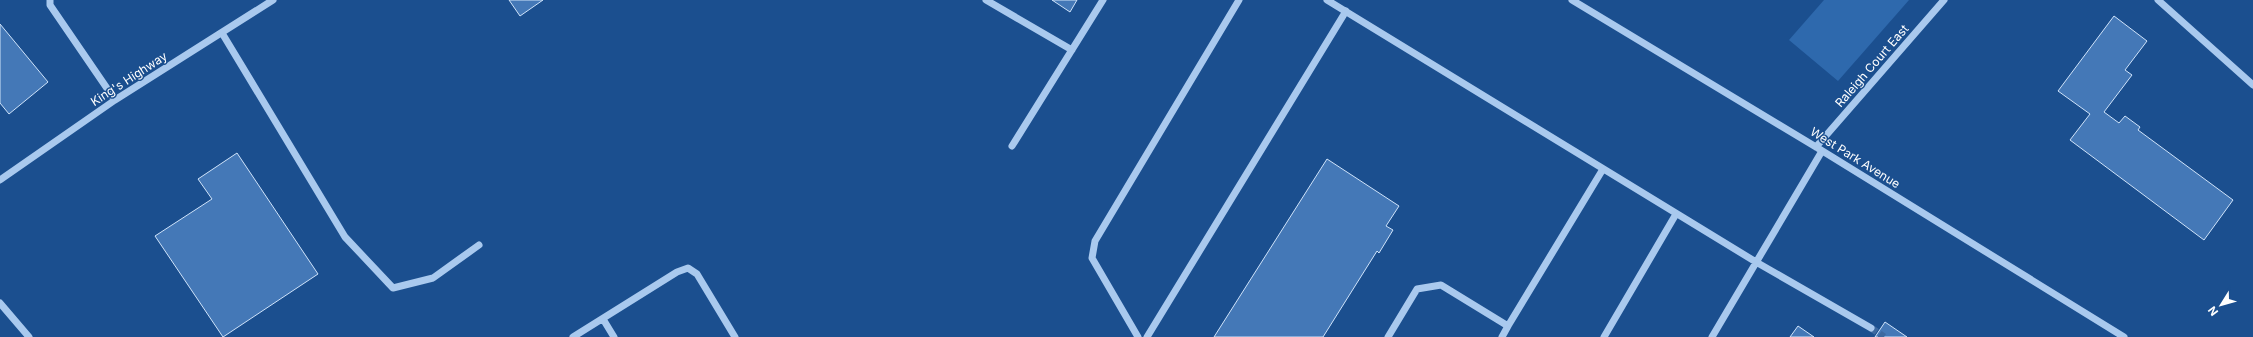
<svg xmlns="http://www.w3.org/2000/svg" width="2253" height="337" font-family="Inter,sans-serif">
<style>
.green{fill:#2e69ad}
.building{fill:#4478b7;stroke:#cfe3fa}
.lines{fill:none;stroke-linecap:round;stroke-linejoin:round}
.minor-tunnel{stroke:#3d69a0;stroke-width:7;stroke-dasharray:7 3.5;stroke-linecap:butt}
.minor{stroke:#a9c9ee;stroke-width:7}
.labels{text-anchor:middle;stroke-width:3;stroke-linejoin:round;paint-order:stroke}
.street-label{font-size:12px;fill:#fff;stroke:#1b4f8f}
</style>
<rect width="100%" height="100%" fill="#1b4f8f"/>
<path class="green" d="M1824 0H1909L1838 81 1789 40Z"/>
<path class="building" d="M509 0H543L520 16Z
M1052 0H1077L1070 12Z
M2114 16 2147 41 2125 70 2132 75 2104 112 2119 123 2125 116 2140 127 2138 130 2233 200 2204 240 2070 140 2090 114 2058 91Z
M0 24 48 82 9 114 0 103Z
M237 153 318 274 223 337 155 236 212 199 198 179Z
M1327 159 1399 206 1386 226 1393 230 1379 253 1377 251 1323 337H1214Z
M1885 322 1907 337H1875Z
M1798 326 1814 337H1790Z"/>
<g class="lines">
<path class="minor-tunnel" d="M1871 328 1884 337"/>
<path class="minor" d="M50 0V5L115 100
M986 0 1072 50
M1327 0 1756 262 1871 328
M1572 0 1816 147 2124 337
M2158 0 2253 85
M222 33 345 237 393 288 433 278 479 245
M1012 146 1103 0
M1816 147 1944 0
M0 180 115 100 273 0
M0 303 29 337
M603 319 614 337
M573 337 677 272 688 268 697 274 735 337
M1138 337 1092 258 1095 241 1239 0
M1147 337 1346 11
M1388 337 1417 289 1441 285 1508 326 1603 169
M1502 337 1508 326
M1604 337 1676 214
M1712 337 1822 151"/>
</g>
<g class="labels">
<g class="street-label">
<text transform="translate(1872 66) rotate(-49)" y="4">Raleigh Court East</text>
<text transform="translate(129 79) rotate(-33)" y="4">King's Highway</text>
<text transform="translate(1855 158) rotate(32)" y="4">West Park Avenue</text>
</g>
</g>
<g transform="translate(2221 305) rotate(233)" stroke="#1b4f8f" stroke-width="3" paint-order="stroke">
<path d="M0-3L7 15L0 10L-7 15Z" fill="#ffffff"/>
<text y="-6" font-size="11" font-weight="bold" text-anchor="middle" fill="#ffffff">N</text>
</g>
</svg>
